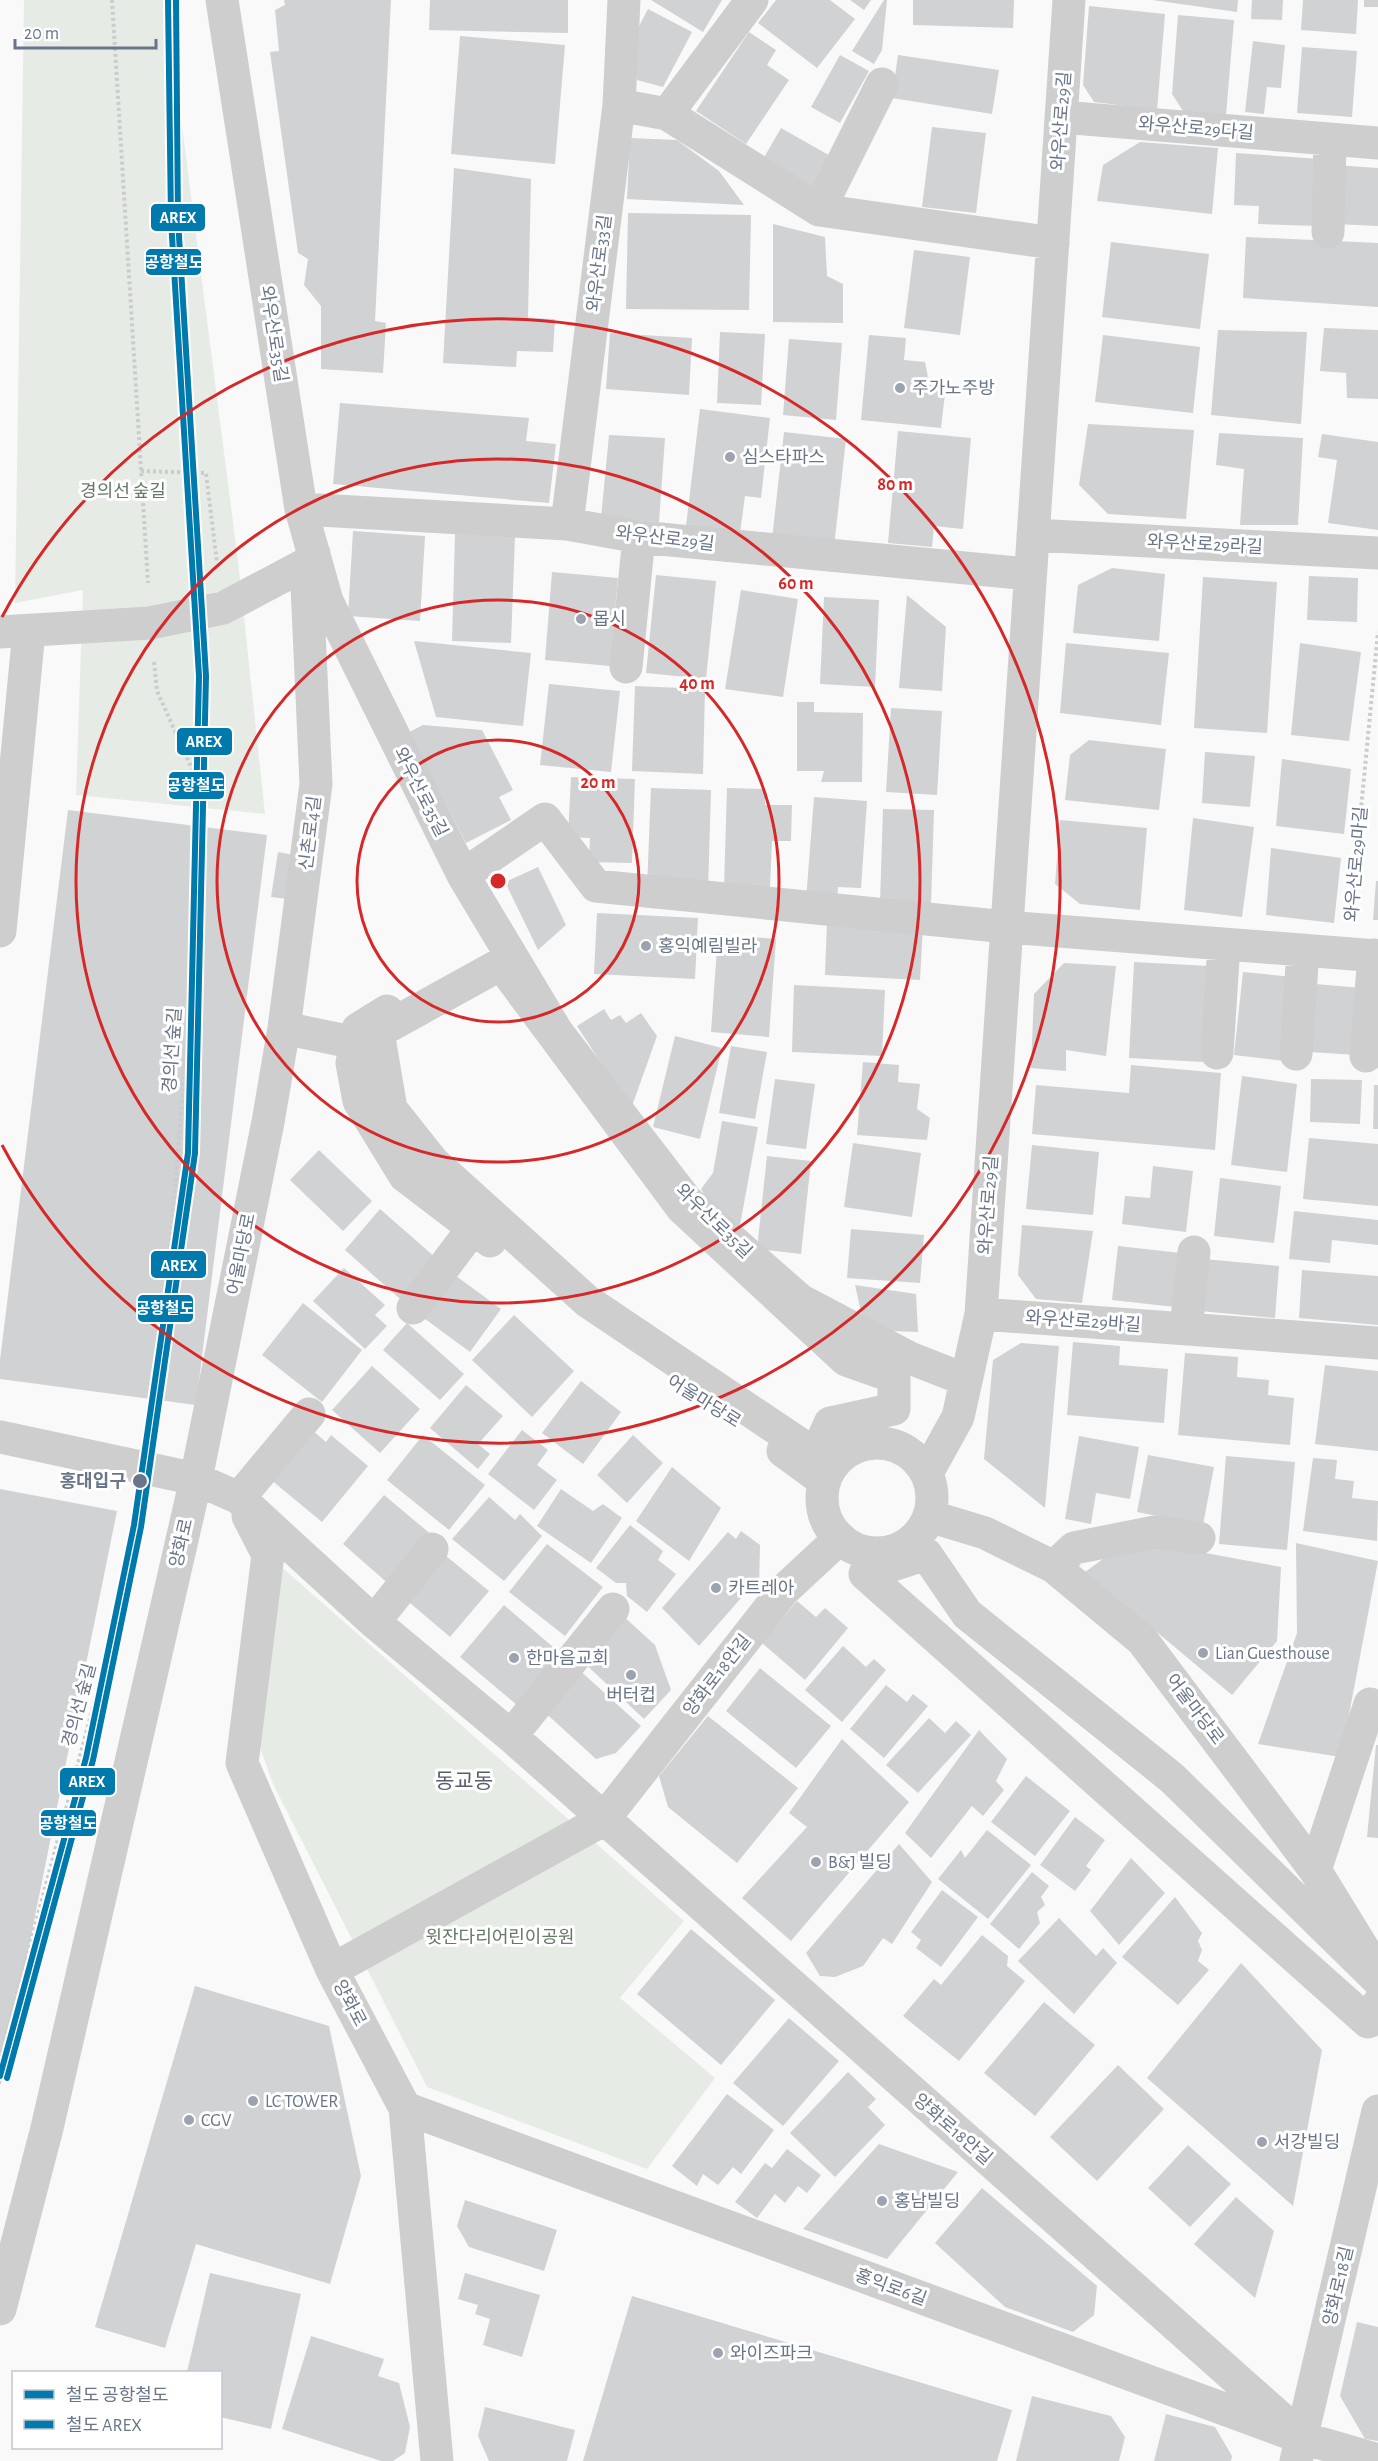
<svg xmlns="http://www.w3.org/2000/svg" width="1378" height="2461" font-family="'Alegreya Sans','Noto Sans KR',sans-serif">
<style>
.green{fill:#e7ebe6}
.building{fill:#d1d2d4}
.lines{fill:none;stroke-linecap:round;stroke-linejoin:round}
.path{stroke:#cbccce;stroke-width:4;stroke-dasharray:3 3;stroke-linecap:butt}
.minor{stroke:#cececf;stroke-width:33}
.rail-1-casing{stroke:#fff;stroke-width:10}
.rail-2-casing{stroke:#fff;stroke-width:10}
.rail-1{stroke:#0079ac;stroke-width:6}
.rail-2{stroke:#0079ac;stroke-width:6}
.ring{fill:none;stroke:#d62828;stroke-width:3}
.poi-dot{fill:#9ba3b0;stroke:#fff;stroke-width:2}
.stop-dot{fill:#697588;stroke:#fff;stroke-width:2}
.labels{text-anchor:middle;stroke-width:6;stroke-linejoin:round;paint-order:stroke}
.street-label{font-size:18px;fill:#697588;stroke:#fff}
.poi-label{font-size:18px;fill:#697588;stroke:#fff;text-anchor:start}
.park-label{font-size:18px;fill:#657a64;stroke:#fff}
.stop-label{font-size:18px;font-weight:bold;fill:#697588;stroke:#fff;text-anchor:end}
.quarter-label{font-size:21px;fill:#57606d;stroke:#fff}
.centre{fill:#d62828;stroke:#fff;stroke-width:3}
.ring-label{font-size:18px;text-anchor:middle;font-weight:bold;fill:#d62828;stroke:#fff;stroke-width:6;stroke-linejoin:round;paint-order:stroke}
.line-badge{stroke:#fff;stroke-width:2}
.badge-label{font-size:16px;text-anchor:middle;font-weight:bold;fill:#fff}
</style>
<rect width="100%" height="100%" fill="#f9f9f9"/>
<path class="green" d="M24 0H172L176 79 238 561 265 814 76 795 83 590 15 603Z
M268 1555 684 1921 620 1998 715 2078 647 2169 427 2087 273 1784 238 1686Z"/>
<path class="building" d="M284 0H391L375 321 386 323 383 373 321 369V306L304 285 308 259 298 253 270 52 279 51 275 10 285 5Z
M430 0H568V33L429 30Z
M651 0H722L703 32Z
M776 0H830L855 19 817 68 758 23Z
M850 0H871L864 10Z
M884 0H887L882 50 874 64 852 51Z
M913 0H1014L1013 28 913 25Z
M1152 0H1238L1237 12Z
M1252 0H1283L1282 20 1251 19Z
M1303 0H1358L1356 34 1301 30Z
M1364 0H1378V7H1364Z
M1089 6 1165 14 1157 110 1094 102 1083 85Z
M648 9 692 32 663 87 637 80V30Z
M1178 15 1234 20 1226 115 1183 111 1172 94Z
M749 32 776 50 767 65 789 80 746 144 696 111Z
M460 36 565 45 555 164 451 154Z
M1253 41 1285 45 1281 88 1267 87 1264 114 1245 112Z
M1302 47 1357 51 1352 117 1297 113Z
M840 55 869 71 840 123 811 107Z
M898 55 999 70 992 114 892 98Z
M932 127 986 133 976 213 922 207Z
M781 128 841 162 819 202 758 168Z
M630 138 677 140 719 171 744 205 627 199Z
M1140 142 1218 148 1212 214 1097 201 1103 165Z
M1236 153 1320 159 1319 226 1258 224 1259 206 1234 205Z
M1335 165 1378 168V226L1335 224Z
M454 168 531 179 528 318 555 319 553 352 517 351 516 367 443 363Z
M628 213 751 215 749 310 626 309Z
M773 224 825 237 827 276 843 284V323L773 322Z
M1246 237 1378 243V307L1243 298Z
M1111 242 1209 254 1200 329 1102 317Z
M914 250 970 257 960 335 904 328Z
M1324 328 1378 330V399L1347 398 1346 373 1320 371Z
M1218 330 1307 332 1301 424 1211 415Z
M720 332 765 334 761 405 717 403Z
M610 333 692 338 689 395 606 389Z
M869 335 906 338 904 360 925 362 929 382 945 394 941 428 861 420Z
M1103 335 1200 347 1193 413 1095 402Z
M789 339 842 343 836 420 783 415Z
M340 403 529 418 526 441 556 444 549 503 333 484Z
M700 409 770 418 761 498 745 496 740 533 686 526Z
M1088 424 1194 430 1186 519 1108 514 1079 485Z
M898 431 971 438 963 529 934 526 932 547 888 543Z
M784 432 846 439 834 547 772 539Z
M1219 433 1303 438 1298 525H1240L1244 469 1216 465Z
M1322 434 1378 442V530L1328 523 1337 460 1318 457Z
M609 435 665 438 659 522 601 518Z
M353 531 425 536 420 621 348 616Z
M455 534 515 536 511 643 452 641Z
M1112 568 1165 574 1159 641 1073 633 1078 585Z
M552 572 618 578 610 666 545 660Z
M656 575 716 581 706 679 646 673Z
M1309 576 1358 578 1357 622 1307 620Z
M1203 577 1277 582 1267 733 1194 728Z
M741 590 798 599 783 697 725 689Z
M907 595 946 627 942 691 899 688Z
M824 597 879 600 875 687 820 684Z
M414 641 531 653 523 726 436 717Z
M1066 643 1169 653 1161 725 1060 713Z
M1300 643 1361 652 1349 741 1291 735Z
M549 684 620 691 611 772 540 765Z
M635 686 705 689 703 774 632 771Z
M797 702H814V712L863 713 862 782H821L824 771H797Z
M891 708 942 711 937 795 886 792Z
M423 725 482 730 513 790 499 797 511 820 466 843 409 732Z
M1089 740 1166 749 1159 810 1065 800 1070 755Z
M1205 752 1255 756 1250 807 1202 803Z
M1282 759 1351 769 1344 834 1276 826Z
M571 777 635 779 632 863 589 862 590 838 568 837Z
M651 788 711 790 708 890 647 888Z
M727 788 765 789V805H792L791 841H772L770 887 724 886Z
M814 797 867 801 861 888 838 887 837 902 806 900Z
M883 809 934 810 931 905 880 903Z
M68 810 267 835 196 1405 0 1379V1360Z
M1193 818 1254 827 1242 917 1184 910Z
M1060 820 1147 828 1140 910 1080 904 1055 884Z
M1271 848 1341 858 1334 923 1266 915Z
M278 852 294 855 287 899 271 897Z
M538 867 566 925 538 950 505 882Z
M1376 881H1378V920H1373Z
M597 913 698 918 695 979 594 974Z
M827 921 923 926 920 980 825 975Z
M718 934 776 939 769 1037 711 1032Z
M1134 962 1209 966 1204 1062 1129 1058Z
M1064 963 1116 966 1106 1056 1066 1050V1071L1031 1068 1034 994Z
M1243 972 1294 977 1285 1061 1234 1055Z
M1315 984 1362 988 1357 1055 1310 1052Z
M794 985 885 990 882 1056 792 1052Z
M604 1009 611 1020 620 1015 626 1023 641 1013 657 1036 631 1109 577 1026Z
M675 1036 722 1048 700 1139 653 1127Z
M731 1046 767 1052 755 1119 719 1113Z
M863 1062 899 1065 898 1082 920 1084 917 1109 930 1118 927 1140 857 1135Z
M1131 1065 1221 1073 1215 1150 1032 1134 1036 1085 1129 1093Z
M1242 1076 1297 1084 1287 1172 1231 1165Z
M775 1079 815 1084 806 1149 766 1144Z
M1311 1079 1362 1080 1360 1124 1310 1122Z
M1374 1085H1378V1129H1373Z
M722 1121 758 1127 740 1225 716 1215 701 1189 713 1173Z
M1309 1138 1378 1144V1206L1303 1199Z
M853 1143 921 1153 912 1217 844 1207Z
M1032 1145 1099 1152 1093 1215 1026 1209Z
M319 1150 372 1201 343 1231 290 1180Z
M767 1156 811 1161 801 1254 757 1249Z
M1153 1166 1193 1171 1186 1232 1122 1224 1125 1196 1150 1198Z
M1220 1178 1281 1186 1274 1243 1214 1236Z
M380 1209 444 1265 408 1306 345 1250Z
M1294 1211 1378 1220V1245L1332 1240 1330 1263 1289 1259Z
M1022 1225 1093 1231 1082 1303 1036 1299 1018 1275Z
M851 1229 924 1235 920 1283 847 1278Z
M1118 1246 1181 1253 1175 1307 1112 1300Z
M1204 1259 1279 1266 1275 1318 1200 1311Z
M344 1268 385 1305 375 1315 387 1326 365 1349 313 1301Z
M448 1270 501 1309 470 1352 417 1313Z
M1302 1270 1378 1276V1325L1299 1318Z
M855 1285 916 1294 918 1332 865 1330Z
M303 1303 362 1350 322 1402 262 1355Z
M514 1315 574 1371 532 1417 472 1360Z
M407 1323 464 1374 440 1400 383 1350Z
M1073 1342 1120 1346 1119 1365 1168 1369 1164 1423 1067 1415Z
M1021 1343 1059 1346 1045 1508 984 1459 993 1360Z
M1185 1353 1238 1357 1237 1377 1269 1380 1268 1395 1294 1398 1290 1445 1178 1435Z
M1325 1365 1378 1371V1451L1315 1444Z
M372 1366 420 1409 380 1453 332 1410Z
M581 1381 621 1412 583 1464 542 1433Z
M466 1385 503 1416 478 1444 490 1454 478 1469 430 1428Z
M311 1429 326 1442 331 1435 368 1466 322 1522 270 1479Z
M522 1430 548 1450 537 1465 557 1480 534 1510 488 1474Z
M423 1435 485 1485 449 1530 387 1480Z
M633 1435 663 1463 627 1503 597 1475Z
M1079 1436 1139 1447 1130 1499 1096 1493 1091 1524 1065 1519Z
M1148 1455 1214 1467 1203 1525 1137 1512Z
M1226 1456 1295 1462 1287 1550 1219 1544Z
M1313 1458 1337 1460 1335 1479 1354 1481 1352 1498 1378 1501 1377 1541 1303 1531Z
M672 1467 721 1508 689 1561 636 1521Z
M0 1489 117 1511 1 2084H0Z
M561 1489 593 1511 603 1504 622 1518 591 1563 537 1526Z
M384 1495 433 1536 391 1586 343 1544Z
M489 1497 515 1520 520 1514 542 1536 504 1581 452 1539Z
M630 1525 663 1551 658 1560 676 1574 647 1612 627 1596 626 1583H616L596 1568Z
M741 1531 760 1545 759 1588 749 1589 699 1646 662 1608 728 1532 736 1539Z
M1296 1543 1378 1561 1341 1757 1258 1744 1297 1633Z
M547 1544 603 1587 565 1636 509 1592Z
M1162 1545 1281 1567 1277 1641 1232 1695 1085 1572 1107 1556Z
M440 1551 489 1591 450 1637 403 1597Z
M797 1601 816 1617 825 1608 848 1628 805 1680 762 1643Z
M504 1605 567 1659 524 1711 460 1657Z
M621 1614 655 1645 671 1690 644 1719 580 1659Z
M843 1646 866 1667 874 1659 886 1670 842 1722 805 1690Z
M576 1667 641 1726 616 1753 596 1759 539 1707Z
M760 1668 831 1726 796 1768 726 1711Z
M886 1685 907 1702 913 1694 928 1706 884 1758 850 1729Z
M708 1716 798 1788 737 1863 668 1807 659 1776Z
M929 1718 945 1733 956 1721 971 1735 918 1793 886 1765Z
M979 1730 1007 1759 996 1781 1004 1790 983 1816 972 1806 931 1858 905 1833Z
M842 1739 909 1802 791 1941 742 1898 807 1827 789 1813Z
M1376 1745H1378V1838L1367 1837Z
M1026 1776 1070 1811 1035 1856 991 1822Z
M1075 1817 1105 1840 1086 1866 1091 1870 1075 1891 1040 1865Z
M987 1830 1031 1865 988 1919 938 1879 961 1850 965 1858Z
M899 1844 932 1882 892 1944 883 1938 863 1966 835 1977 820 1976 806 1953Z
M1131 1858 1165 1893 1119 1945 1090 1911Z
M1032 1872 1049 1886 1041 1897 1045 1905 1037 1912 1040 1923 1019 1949 990 1924Z
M942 1890 978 1917 941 1967 916 1948 921 1940 911 1932Z
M1175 1897 1202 1933 1198 1941 1202 1950 1198 1961 1209 1970 1178 2005 1122 1957Z
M1059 1918 1096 1956 1103 1948 1117 1963 1074 2014 1018 1961Z
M691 1929 775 2000 721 2065 637 1994Z
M982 1935 1008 1956 1007 1966 1025 1981 959 2061 903 2016 934 1979 941 1985Z
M1241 1963 1322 2050 1293 2206 1147 2078Z
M195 1986 329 2026 361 2176 330 2284 196 2244 165 2348 95 2327Z
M1044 2002 1095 2045 1035 2116 984 2073Z
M789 2018 839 2061 783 2126 733 2083Z
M1118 2065 1164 2109 1097 2181 1050 2137Z
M848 2072 876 2099 868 2107 885 2125 835 2177 790 2133Z
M727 2094 774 2130 741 2174 733 2167 718 2185 703 2174 697 2186 672 2166Z
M879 2144 958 2172 887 2259 803 2229Z
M1188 2145 1231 2184 1190 2227 1148 2188Z
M787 2149 821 2175 807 2193 798 2186 785 2203 775 2194 757 2218 735 2202 765 2163 772 2168Z
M982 2188 1097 2286 1094 2315 1073 2332 1005 2307 935 2243Z
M1236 2197 1274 2231 1255 2298 1194 2244Z
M465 2200 557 2230 544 2271 469 2247 457 2226Z
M210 2273 301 2294 271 2429 220 2417V2372H187Z
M465 2273 540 2295 522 2357 483 2345 490 2319 475 2314 478 2305 458 2299Z
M632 2296 1012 2410 997 2461H583Z
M1357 2322 1378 2327V2441L1365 2439 1340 2396Z
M311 2336 384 2359 378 2376 399 2383 410 2427 405 2453 393 2461H381L282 2429Z
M1032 2396 1111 2416 1125 2437 1119 2461H1016Z
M485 2407 575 2430 567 2461H489L478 2436Z
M1166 2414 1215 2427 1232 2456 1231 2461H1154Z"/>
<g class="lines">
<path class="path" d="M112 0 148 583
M141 471 206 473 217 563
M154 662 157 691 206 800 156 1428
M1351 913 1378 632
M0 2058 133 1556"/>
<path class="minor" d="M222 0 301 509 327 601 463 875 557 1032 687 1201 800 1300 910 1358 966 1380
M619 105 667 114 819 210 1053 243
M667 114 752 0
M1061 117 1378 143
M819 210 882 84
M1328 232 1330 139
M301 509 567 524 639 537 1028 574
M567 524 619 105 624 0
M1033 535 1378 553
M0 632 150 623 223 608 306 564 314 553
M626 667 639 537
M463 875 545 819 596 886 1007 927 1378 956
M0 931 29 631
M501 964 682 1208 846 1360 894 1377V1409L830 1423 816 1455 587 1301 433 1162 391 1109 378 1032Z
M387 1011 358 1029 352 1063 359 1101 405 1176 490 1241
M284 1028 356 1043
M1217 1053 1224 944
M1296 1054 1303 950
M1366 1056 1374 955
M413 1308 474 1227
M981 1314 1378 1343
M1186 1329 1194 1252
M0 1437 196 1479 239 1498 374 1622 511 1736 1303 2438
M822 1498a55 55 0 1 1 110 0a55 55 0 1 1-110 0Z
M783 1451 824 1481
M927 1473 958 1417 981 1314 1069 0
M239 1498 309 1414
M248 1516 268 1555 242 1763 332 1970 405 2108 437 2461
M929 1516 985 1533 1054 1567 1142 1640 1315 1870 1367 1955
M1054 1567 1074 1548 1155 1532 1199 1538
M374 1622 432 1549
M511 1736 613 1609
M1315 1870 1370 1704
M332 1970 603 1820 783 1591 840 1538
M1378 1980 1172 1778 967 1614 926 1554 865 1574 1368 2022 1378 2004
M405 2108 1303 2438 1378 2460
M0 2309 47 2128 196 1479 268 1122 284 1028 316 784 306 564
M1296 2461 1378 2111"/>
<defs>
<path id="rail-1" d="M0 2076 86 1758 134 1525 188 1153 199 676 171 220 168 0"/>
<path id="rail-2" d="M7 2078 93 1760 141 1527 195 1153 206 676 178 220 176 0"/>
</defs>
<use href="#rail-1" class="rail-1-casing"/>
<use href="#rail-2" class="rail-2-casing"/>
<use href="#rail-1" class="rail-1"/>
<use href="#rail-2" class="rail-2"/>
</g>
<g class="ring">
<circle cx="498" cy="881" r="141"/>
<circle cx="498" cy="881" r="281"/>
<circle cx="498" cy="881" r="422"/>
<path d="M2 617A562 562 0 1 1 2 1145"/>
</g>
<g class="poi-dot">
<circle cx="900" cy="388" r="6"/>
<circle cx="730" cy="457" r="6"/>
<circle cx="581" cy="619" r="6"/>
<circle cx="646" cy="946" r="6"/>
<circle cx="716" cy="1588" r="6"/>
<circle cx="1203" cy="1653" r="6"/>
<circle cx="514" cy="1658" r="6"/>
<circle cx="631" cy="1675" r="6"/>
<circle cx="816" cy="1862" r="6"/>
<circle cx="253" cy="2101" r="6"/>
<circle cx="189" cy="2120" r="6"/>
<circle cx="1262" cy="2142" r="6"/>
<circle cx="882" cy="2201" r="6"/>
<circle cx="718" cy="2353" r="6"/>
</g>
<circle class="stop-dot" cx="140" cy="1481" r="8"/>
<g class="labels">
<g class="street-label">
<text transform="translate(1061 121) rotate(-86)" y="6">와우산로29길</text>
<text transform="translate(1196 128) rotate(5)" y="6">와우산로29다길</text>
<text transform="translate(599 263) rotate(-83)" y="6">와우산로33길</text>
<text transform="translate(274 334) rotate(81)" y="6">와우산로35길</text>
<text transform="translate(665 538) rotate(7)" y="6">와우산로29길</text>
<text transform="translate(1205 544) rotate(3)" y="6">와우산로29라길</text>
<text transform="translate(421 792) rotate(63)" y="6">와우산로35길</text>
<text transform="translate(310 833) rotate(-83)" y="6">신촌로4길</text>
<text transform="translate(1356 864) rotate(-85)" y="6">와우산로29마길</text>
<text transform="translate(172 1050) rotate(-86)" y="6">경의선 숲길</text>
<text transform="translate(988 1205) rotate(-86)" y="6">와우산로29길</text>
<text transform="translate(714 1221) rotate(44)" y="6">와우산로35길</text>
<text transform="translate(241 1254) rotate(-79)" y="6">어울마당로</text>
<text transform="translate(1083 1321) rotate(4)" y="6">와우산로29바길</text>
<text transform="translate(704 1401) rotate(32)" y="6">어울마당로</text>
<text transform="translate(181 1543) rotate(-77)" y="6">양화로</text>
<text transform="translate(717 1675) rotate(-52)" y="6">양화로18안길</text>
<text transform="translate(79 1705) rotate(-75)" y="6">경의선 숲길</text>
<text transform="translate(1195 1709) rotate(53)" y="6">어울마당로</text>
<text transform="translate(350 2003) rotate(62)" y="6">양화로</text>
<text transform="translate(953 2129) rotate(41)" y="6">양화로18안길</text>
<text transform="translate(1338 2286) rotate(-77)" y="6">양화로18길</text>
<text transform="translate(891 2287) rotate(20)" y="6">홍익로6길</text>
</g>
<g class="poi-label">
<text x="912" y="394">주가노주방</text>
<text x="742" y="463">심스타파스</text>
<text x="593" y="625">몹시</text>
<text x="658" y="952">홍익예림빌라</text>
<text x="728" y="1594">카트레아</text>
<text x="1215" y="1659">Lian Guesthouse</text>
<text x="526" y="1664">한마음교회</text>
<text x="631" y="1701" text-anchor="middle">버터컵</text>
<text x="828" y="1868">B&amp;J 빌딩</text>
<text x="265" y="2107">LC TOWER</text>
<text x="201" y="2126">CGV</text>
<text x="1274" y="2148">서강빌딩</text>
<text x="894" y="2207">홍남빌딩</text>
<text x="730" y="2359">와이즈파크</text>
</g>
<g class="park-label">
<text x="123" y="497">경의선 숲길</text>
<text x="500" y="1943">윗잔다리어린이공원</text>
</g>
<g class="stop-label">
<text x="126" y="1487">홍대입구</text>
</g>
<g class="quarter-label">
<text x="464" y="1788">동교동</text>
</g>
</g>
<circle cx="498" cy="881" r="9" class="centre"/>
<g class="ring-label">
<text x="895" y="490">80 m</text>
<text x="796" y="589">60 m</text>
<text x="697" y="689">40 m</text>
<text x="598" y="788">20 m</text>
</g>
<g class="line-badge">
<rect x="150" y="203" width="56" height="29" rx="6" fill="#0079ac"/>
<rect x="145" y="248" width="57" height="28" rx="6" fill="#0079ac"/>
<rect x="176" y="727" width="57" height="29" rx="6" fill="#0079ac"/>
<rect x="168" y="771" width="57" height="29" rx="6" fill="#0079ac"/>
<rect x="150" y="1250" width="57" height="29" rx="6" fill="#0079ac"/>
<rect x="137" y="1294" width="57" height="29" rx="6" fill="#0079ac"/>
<rect x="59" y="1767" width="57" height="29" rx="6" fill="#0079ac"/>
<rect x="40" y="1809" width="57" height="28" rx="6" fill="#0079ac"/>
</g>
<g class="badge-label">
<text x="178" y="223">AREX</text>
<text x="174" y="268">공항철도</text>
<text x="204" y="747">AREX</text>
<text x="196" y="791">공항철도</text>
<text x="179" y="1271">AREX</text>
<text x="165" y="1314">공항철도</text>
<text x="87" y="1787">AREX</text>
<text x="68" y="1829">공항철도</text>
</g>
<rect x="12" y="2371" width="210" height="78" fill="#ffffff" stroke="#c3c8cf" stroke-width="1.5"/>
<rect x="24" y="2390" width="30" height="9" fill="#0079ac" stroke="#c3c8cf" stroke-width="1.5"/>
<text x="66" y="2401" font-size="18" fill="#697588">철도 공항철도</text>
<rect x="24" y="2420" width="30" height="9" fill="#0079ac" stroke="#c3c8cf" stroke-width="1.5"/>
<text x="66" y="2431" font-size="18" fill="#697588">철도 AREX</text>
<path d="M15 39v9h141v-9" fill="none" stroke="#697588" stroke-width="3"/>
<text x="24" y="39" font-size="18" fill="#697588" stroke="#ffffff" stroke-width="4.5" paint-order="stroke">20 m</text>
</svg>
